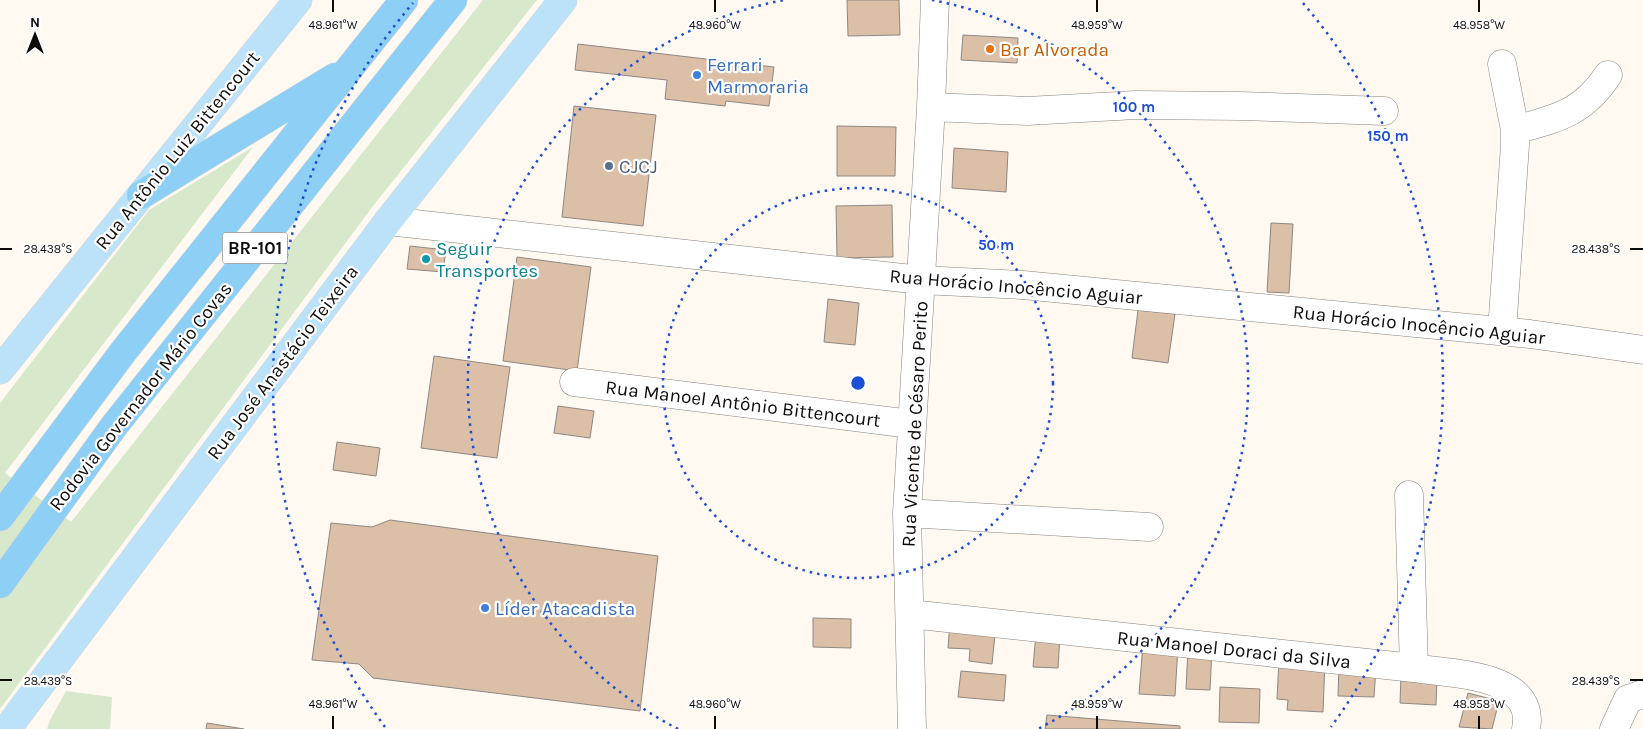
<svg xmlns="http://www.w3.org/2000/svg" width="1643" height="729" font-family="Karla,sans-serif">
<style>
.green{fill:#d7e8cb}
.building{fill:#dbbfa6;stroke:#8e8883}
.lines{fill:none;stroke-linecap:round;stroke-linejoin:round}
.minor-casing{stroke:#87817c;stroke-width:29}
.major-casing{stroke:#d8d8d8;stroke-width:29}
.highway-casing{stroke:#d8d8d8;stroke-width:29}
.minor{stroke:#fff;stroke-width:28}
.major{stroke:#bbe2f9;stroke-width:28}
.highway{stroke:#8ecff5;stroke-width:28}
.ticks{fill:none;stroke:#0d0b09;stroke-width:2}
.ring{fill:none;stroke:#1d4ed8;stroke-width:2.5;stroke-dasharray:2.5 5}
.food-dot{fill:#e8710a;stroke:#fff;stroke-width:2}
.shop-dot{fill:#3f7fe0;stroke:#fff;stroke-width:2}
.service-dot{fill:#5c6f8a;stroke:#fff;stroke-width:2}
.culture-dot{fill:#0f9aa8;stroke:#fff;stroke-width:2}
.labels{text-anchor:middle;stroke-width:4.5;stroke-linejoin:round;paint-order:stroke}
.shield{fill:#fff;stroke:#565453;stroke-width:1}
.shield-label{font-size:18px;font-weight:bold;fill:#0d0b09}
.food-label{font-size:19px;fill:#c56008;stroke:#fff;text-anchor:start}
.shop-label{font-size:19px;fill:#366cbe;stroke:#fff;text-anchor:start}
.street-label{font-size:19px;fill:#0d0b09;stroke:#fff}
.service-label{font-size:19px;fill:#4e5e75;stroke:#fff;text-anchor:start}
.culture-label{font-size:19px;fill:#0d838f;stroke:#fff;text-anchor:start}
.ticks-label{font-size:12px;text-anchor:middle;fill:#0d0b09;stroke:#fff;stroke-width:4.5;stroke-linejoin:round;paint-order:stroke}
.centre{fill:#1d4ed8;stroke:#fff;stroke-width:2.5}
.ring-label{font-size:15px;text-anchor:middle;font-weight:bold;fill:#1d4ed8;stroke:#fff;stroke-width:4.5;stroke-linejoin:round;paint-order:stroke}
</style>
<rect width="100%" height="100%" fill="#fff9f2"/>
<path class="green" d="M483 0H537L373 206 0 709V403L149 210 253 147 5 473 71 522Z
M66 691 112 697 110 729H47L50 720Z"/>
<path class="building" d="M847 0H899L900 35 848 36Z
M963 35 1018 38 1017 63 961 60Z
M578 44 774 67 769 106 726 101 725 106 665 99 667 80 575 70Z
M574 106 656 115 643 226 562 217Z
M837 126 896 127 895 176H837Z
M954 148 1008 152 1006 192 952 188Z
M892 205 893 257 837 258 836 206Z
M1271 223 1293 224 1289 293 1267 292Z
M410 246 446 250 443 272 407 269Z
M517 257 591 267 577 371 503 361Z
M828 299 859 303 855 345 824 342Z
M1138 310 1175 314 1168 363 1132 358Z
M434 356 510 367 497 458 421 448Z
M558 406 594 411 590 438 554 433Z
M337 442 380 448 376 476 333 470Z
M390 520 658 556 640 711 373 678 359 664 312 660 331 523 372 527Z
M813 618 851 619V648L813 647Z
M950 621 996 625 992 664 969 661 970 649 948 648Z
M1036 634 1060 635 1058 668 1033 667Z
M1143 644 1178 646 1175 696 1139 694Z
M1188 648 1212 649 1210 690 1186 689Z
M1279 659 1325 661 1323 712 1287 710 1288 700 1277 699Z
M1339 665 1376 667 1374 697 1338 696Z
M961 671 1006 675 1004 701 958 697Z
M1401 675 1437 677 1436 705 1400 703Z
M1220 687 1260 689 1259 723 1219 722Z
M1468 693 1499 701 1492 729 1459 727Z
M1047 715 1180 726V729H1045Z
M207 723 244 729H206Z"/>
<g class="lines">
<defs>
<path id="minor" d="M1502 64 1515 130V145L1502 331
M931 107 1027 111 1136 105 1240 106 1384 111
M1515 130C1557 118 1582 114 1608 75
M388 221 921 280 1023 285 1530 334 1643 350
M574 382 911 424
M1409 495 1414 668
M907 513 1149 527
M910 614 1414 668C1450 674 1537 673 1526 729
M912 729 907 513 931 107 935 0
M1614 729 1628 699 1643 694"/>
<path id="major" d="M0 370 298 0
M7 729 388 221 563 0"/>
<path id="highway" d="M141 195 335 77
M0 517 123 352 404 0
M0 584 114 426 453 0"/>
</defs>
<use href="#minor" class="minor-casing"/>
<use href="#major" class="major-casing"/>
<use href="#highway" class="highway-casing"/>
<use href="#minor" class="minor"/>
<use href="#major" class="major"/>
<use href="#highway" class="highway"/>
</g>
<path class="ticks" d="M333 0V12M715 0V12M1097 0V12M1479 0V12M0 249H12M1630 249H1643M0 680H12M1630 680H1643M333 716V729M715 716V729M1097 716V729M1479 716V729"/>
<g class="ring">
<circle cx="858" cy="383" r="195"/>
<path d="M678 729A390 390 0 0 1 784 0M932 0A390 390 0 0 1 1038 729"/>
<path d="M385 727A585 585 0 0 1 413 3M1303 3A585 585 0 0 1 1331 727"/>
</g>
<circle class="food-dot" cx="990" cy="49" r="5"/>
<g class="shop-dot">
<circle cx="697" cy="75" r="5"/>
<circle cx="485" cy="608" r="5"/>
</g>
<circle class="service-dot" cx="609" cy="166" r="5"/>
<circle class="culture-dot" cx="426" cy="259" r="5"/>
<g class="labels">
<rect class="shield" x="222.5" y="232.5" width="65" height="31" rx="4"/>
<g class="shield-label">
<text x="255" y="254">BR-101</text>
</g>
<g class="food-label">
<text x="1000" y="56">Bar Alvorada</text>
</g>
<g class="shop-label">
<text x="707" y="71">Ferrari<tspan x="707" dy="22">Marmoraria</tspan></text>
<text x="495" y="615">Líder Atacadista</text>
</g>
<g class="street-label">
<text transform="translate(177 150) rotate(-51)" y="7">Rua Antônio Luiz Bittencourt</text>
<text transform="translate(1016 286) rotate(5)" y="7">Rua Horácio Inocêncio Aguiar</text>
<text transform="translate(1419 324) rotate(6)" y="7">Rua Horácio Inocêncio Aguiar</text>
<text transform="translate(282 362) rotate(-53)" y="7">Rua José Anastácio Teixeira</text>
<text transform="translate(140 396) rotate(-52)" y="7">Rodovia Governador Mário Covas</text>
<text transform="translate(743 403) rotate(7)" y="7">Rua Manoel Antônio Bittencourt</text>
<text transform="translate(914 424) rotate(-87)" y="7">Rua Vicente de Césaro Perito</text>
<text transform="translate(1234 649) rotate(6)" y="7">Rua Manoel Doraci da Silva</text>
</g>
<g class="service-label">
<text x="619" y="173">CJCJ</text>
</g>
<g class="culture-label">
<text x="436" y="255">Seguir<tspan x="436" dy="22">Transportes</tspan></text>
</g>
</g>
<g class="ticks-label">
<text x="333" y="29">48.961°W</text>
<text x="715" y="29">48.960°W</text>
<text x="1097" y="29">48.959°W</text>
<text x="1479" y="29">48.958°W</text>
<text x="48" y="253">28.438°S</text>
<text x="1596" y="253">28.438°S</text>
<text x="48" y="685">28.439°S</text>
<text x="1596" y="685">28.439°S</text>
<text x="333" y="708">48.961°W</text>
<text x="715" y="708">48.960°W</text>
<text x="1097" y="708">48.959°W</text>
<text x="1479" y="708">48.958°W</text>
</g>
<circle cx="858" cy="383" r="8" class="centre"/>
<g class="ring-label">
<text x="1134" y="112">100 m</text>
<text x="1388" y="141">150 m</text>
<text x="996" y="250">50 m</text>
</g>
<g transform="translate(35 35)" stroke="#ffffff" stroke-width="4" paint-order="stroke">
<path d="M0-4L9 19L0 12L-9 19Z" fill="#0d0b09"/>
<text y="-8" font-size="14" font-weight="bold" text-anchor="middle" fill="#0d0b09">N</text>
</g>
</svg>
